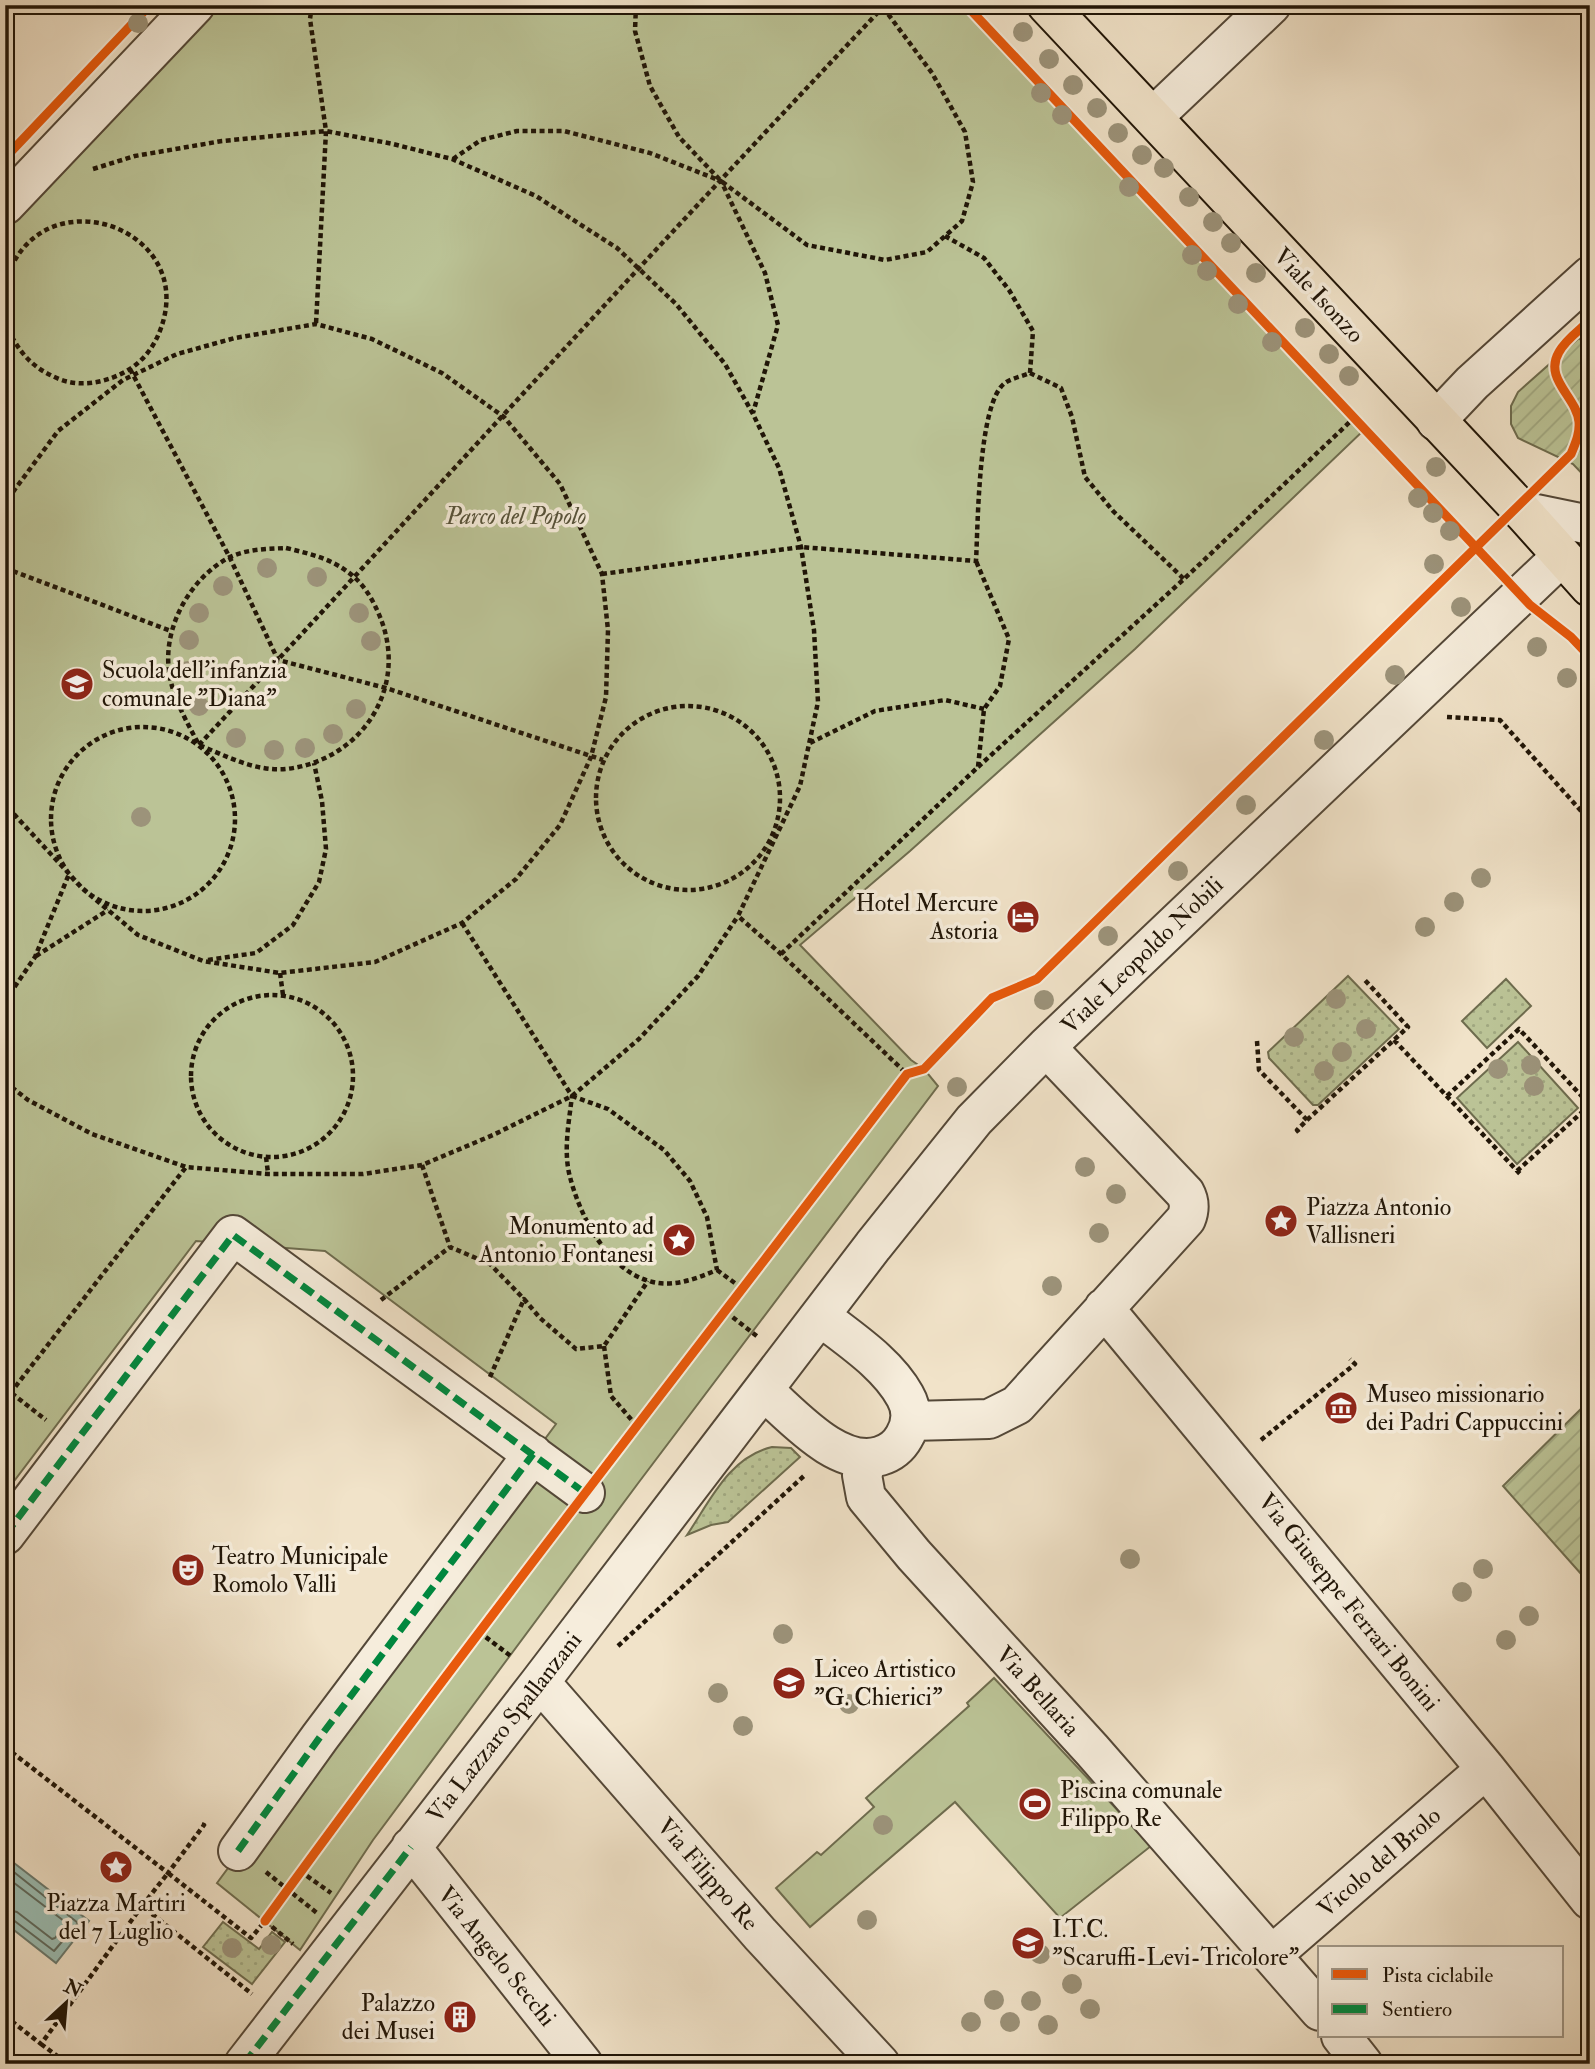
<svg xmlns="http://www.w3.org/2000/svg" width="1595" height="2069" font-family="'IM FELL Double Pica',serif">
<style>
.grass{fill:url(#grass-dots);stroke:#6e6c4e;stroke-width:2}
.park{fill:#bbc396;stroke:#6e6c4e;stroke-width:2}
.garden{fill:url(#garden-furrows);stroke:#6e6c4e;stroke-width:2}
.water{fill:#9bbeb4;stroke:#6a7a6f;stroke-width:2}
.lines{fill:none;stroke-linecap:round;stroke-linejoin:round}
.shore{stroke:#5e6a5e;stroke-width:2}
.minor-casing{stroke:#544838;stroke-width:42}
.major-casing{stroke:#201507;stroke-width:42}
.path{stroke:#201507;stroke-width:4.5;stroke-dasharray:5 3.5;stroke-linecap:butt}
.minor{stroke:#f6eddc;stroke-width:38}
.major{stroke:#f1e3c9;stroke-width:38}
.quiet{stroke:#00873e;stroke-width:7;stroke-dasharray:14 7;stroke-linecap:butt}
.cycleway-casing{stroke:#f6eddc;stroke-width:13}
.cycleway{stroke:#e8590c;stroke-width:9}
.tree{fill:#9c937a}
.labels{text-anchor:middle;stroke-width:7;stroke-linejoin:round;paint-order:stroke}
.street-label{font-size:24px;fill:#201507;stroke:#f6eddc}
.park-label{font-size:24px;font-style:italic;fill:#565239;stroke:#f6eddc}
.poi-label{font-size:24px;fill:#201507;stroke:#f6eddc;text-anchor:start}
</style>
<defs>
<pattern id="grass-dots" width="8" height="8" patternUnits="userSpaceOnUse" patternTransform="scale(1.75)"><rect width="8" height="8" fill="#bbc396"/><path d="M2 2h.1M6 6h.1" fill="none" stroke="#a0a780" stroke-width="1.8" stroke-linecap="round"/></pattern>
<pattern id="garden-furrows" width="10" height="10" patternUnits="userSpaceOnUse" patternTransform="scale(1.75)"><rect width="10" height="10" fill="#bbc396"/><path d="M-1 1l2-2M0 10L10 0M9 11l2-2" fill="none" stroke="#a0a780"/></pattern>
</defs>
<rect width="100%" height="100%" fill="#f1e3c9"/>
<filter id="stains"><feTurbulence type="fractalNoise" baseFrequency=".00286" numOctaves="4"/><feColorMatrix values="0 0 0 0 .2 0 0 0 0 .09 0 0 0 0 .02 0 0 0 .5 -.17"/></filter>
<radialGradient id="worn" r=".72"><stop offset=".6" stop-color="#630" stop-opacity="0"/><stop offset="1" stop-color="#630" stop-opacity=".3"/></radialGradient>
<path class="grass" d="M1348 976 1399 1029 1318 1105H1313L1269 1058 1268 1052Z
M1506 979 1531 1006 1487 1048 1462 1021Z
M1518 1042 1578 1108 1517 1164 1457 1098Z
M772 1447 791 1448 800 1457 728 1522 711 1525 687 1535C710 1501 729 1457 772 1447Z
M223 1922 259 1949 272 1932 285 1942 252 1984 203 1947Z"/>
<path class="park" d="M198 5H966L1365 429 1135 649 910 851 800 945 911 1060 924 1069 938 1086 639 1482 373 1840 300 1950 217 1883 556 1424 325 1251 196 1241 5 1493V206Z
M994 1678 1151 1846 1060 1918 955 1802 810 1927 776 1888 817 1852 821 1855 874 1807 866 1798 969 1706 967 1703Z"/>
<path class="garden" d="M1579 338 1590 350V482L1573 464 1518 438 1511 424V406L1518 392Z
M1590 1400V1584L1503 1486Z"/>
<path class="water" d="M5 1856 89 1921 56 1963 5 1923Z"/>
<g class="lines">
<path class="shore" d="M5 1865 78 1923 54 1951 12 1919 5 1918
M5 1876 64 1921 65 1925 55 1938 52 1939 17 1912 5 1909"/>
<defs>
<path id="minor" d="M1153 117 1271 5
M5 205 195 5
M1436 421 1472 383 1590 276
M1522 511 1590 525
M1104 1308 1486 1769 1590 1900
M764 1391C793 1416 838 1469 880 1456 890 1453 899 1446 904 1437 912 1424 913 1410 905 1396 887 1363 849 1339 820 1316
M911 1421 989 1419 1017 1405 1186 1219C1190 1209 1190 1202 1185 1193L1046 1047
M868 1459 862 1475 866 1497 914 1555 1092 1750 1320 2011
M5 1535 233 1235 585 1493
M540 1682 760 1934 880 2064
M411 1847 583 2064
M238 1851 320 1737 533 1454
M1272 1955 1486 1769
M1341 2036 1363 2064
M244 2064 540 1682 873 1246 974 1120 1046 1047 1561 557"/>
<path id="major" d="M1047 5 1522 511 1590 587"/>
</defs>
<use href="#minor" class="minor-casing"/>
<use href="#major" class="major-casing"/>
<path class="path" d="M312 5 310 19 326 131 316 324
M636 5 635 31 650 86 679 137 721 181 807 245 885 260 927 252 945 236 962 221 973 182 965 132 932 73 882 6
M453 159 481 140 517 131H564L650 153 721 181 765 273 778 325 753 413
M93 169 135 156 222 141 326 131 393 144 452 159 536 196 617 248 676 304 725 364 753 414 779 468 801 547 814 630 818 702 800 786 738 916 781 954 907 1074
M945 236 984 258 1009 290 1033 331 1030 373
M5 284C36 172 198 225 161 328 155 345 145 359 130 369 109 382 82 388 59 379 30 367 18 351 5 323
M130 369 230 558 278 660 386 688 603 760
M1571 454 1590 437
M5 507 10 496 58 431 123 380 177 354 235 338 316 324 372 339 442 373 504 417 560 484 602 574 608 630 606 697 591 757 560 825 516 879 462 923 375 962 280 973 203 961 138 935 84 890 11 811
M286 548C311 554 334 559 354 577 367 588 376 606 382 622 407 692 359 761 286 769 256 772 226 756 199 745 187 722 172 697 169 671 163 627 190 579 228 558 246 549 266 549 286 548Z
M5 568 171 631
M602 574 801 547 976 561C978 526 978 402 1005 383 1012 378 1023 376 1030 373L1061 388 1072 417 1085 477 1113 511 1184 579
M596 798a92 92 0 1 1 184 0a92 92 0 1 1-184 0Z
M1447 717 1500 720 1590 821
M51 819a92 92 0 1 1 184 0a92 92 0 1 1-184 0Z
M810 743 875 711 945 700 984 709
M199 745C428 498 654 249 885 5
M978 767 1184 579 1354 418
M462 923 572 1096
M781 954 978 767 984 709 1000 686 1009 639 976 561
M36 956 108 910
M208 960 256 953 293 925 319 882 326 849 322 801 314 763
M280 973 283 995
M191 1076a81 81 0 1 1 162 0a81 81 0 1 1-162 0Z
M5 1001 35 957 69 874
M1394 1040 1521 1175
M1257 1041 1259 1070 1307 1120 1297 1130 1301 1135
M5 1082 28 1100 92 1134 186 1167 268 1174H363L422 1165 493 1135 572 1096 639 1039 698 976 738 916
M572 1096 608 1109 664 1150 690 1181 707 1217 717 1270C695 1279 673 1288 649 1281 607 1269 580 1216 570 1177 563 1151 569 1122 572 1096Z
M1447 1096 1519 1029 1589 1104
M1307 1120 1408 1027 1363 978
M266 1157 268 1173
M422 1165 450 1247 490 1264 524 1299
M1517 1171 1590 1105
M717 1270 743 1289
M381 1300 450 1247
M726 1312 758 1337
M604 1346 611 1396 636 1425
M490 1377 524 1299 540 1318 576 1349 604 1346 648 1281
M5 1388 46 1420
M5 1400 186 1167
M1261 1440 1355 1364 1350 1359
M479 1632 512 1657
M618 1646 805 1475
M5 1747 168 1873 204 1825 199 1823
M300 1871 331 1893
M266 1872 317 1913
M142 1906 168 1873 251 1938 265 1921 293 1944
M5 2016 41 2044 142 1906 252 1994
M41 2044 68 2064"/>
<use href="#minor" class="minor"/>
<use href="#major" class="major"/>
<path class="quiet" d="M5 1535 233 1235 585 1493
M238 1851 320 1737 533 1454
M244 2064 411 1847"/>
<defs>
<path id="cycleway" d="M966 5 1530 605 1571 637 1590 657
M5 158 150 5
M265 1921C473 1634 692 1356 907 1074L924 1069 992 998 1037 979 1571 454C1575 444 1580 434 1579 422 1577 397 1543 379 1559 352 1566 339 1580 330 1590 320"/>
</defs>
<use href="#cycleway" class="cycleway-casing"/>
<use href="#cycleway" class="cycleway"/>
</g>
<g class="tree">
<circle cx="138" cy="23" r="10"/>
<circle cx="1023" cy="32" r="10"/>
<circle cx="1049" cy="59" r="10"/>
<circle cx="1073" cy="85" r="10"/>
<circle cx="1041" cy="93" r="10"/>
<circle cx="1097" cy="108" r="10"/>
<circle cx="1062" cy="115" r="10"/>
<circle cx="1118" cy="133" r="10"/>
<circle cx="1142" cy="155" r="10"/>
<circle cx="1164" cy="168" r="10"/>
<circle cx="1129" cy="187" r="10"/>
<circle cx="1189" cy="197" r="10"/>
<circle cx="1213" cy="222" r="10"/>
<circle cx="1231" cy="243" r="10"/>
<circle cx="1192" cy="255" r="10"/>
<circle cx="1207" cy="271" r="10"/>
<circle cx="1256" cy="273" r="10"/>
<circle cx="1238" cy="304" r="10"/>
<circle cx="1305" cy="328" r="10"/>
<circle cx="1272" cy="342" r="10"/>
<circle cx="1329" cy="354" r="10"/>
<circle cx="1349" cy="376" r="10"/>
<circle cx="1436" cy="467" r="10"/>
<circle cx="1418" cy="498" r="10"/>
<circle cx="1433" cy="513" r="10"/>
<circle cx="1450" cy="531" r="10"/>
<circle cx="1434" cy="564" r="10"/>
<circle cx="267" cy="568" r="10"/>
<circle cx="317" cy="577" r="10"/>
<circle cx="223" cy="586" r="10"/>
<circle cx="1461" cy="607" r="10"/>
<circle cx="199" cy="613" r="10"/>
<circle cx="359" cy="613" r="10"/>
<circle cx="189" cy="640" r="10"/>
<circle cx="371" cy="641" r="10"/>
<circle cx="1537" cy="647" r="10"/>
<circle cx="188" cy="671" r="10"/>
<circle cx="1395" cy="675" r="10"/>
<circle cx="1567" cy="678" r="10"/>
<circle cx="199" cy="706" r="10"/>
<circle cx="356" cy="709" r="10"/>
<circle cx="333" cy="734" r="10"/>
<circle cx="236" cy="738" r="10"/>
<circle cx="1324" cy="740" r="10"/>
<circle cx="305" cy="748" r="10"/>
<circle cx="274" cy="750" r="10"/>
<circle cx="1246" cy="805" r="10"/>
<circle cx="141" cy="817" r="10"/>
<circle cx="1178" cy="871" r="10"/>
<circle cx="1481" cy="878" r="10"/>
<circle cx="1454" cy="902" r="10"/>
<circle cx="1425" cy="927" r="10"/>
<circle cx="1108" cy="936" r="10"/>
<circle cx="1336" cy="999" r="10"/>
<circle cx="1044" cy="1000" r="10"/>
<circle cx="1366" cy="1029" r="10"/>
<circle cx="1294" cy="1037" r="10"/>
<circle cx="1342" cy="1052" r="10"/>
<circle cx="1531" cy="1065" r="10"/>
<circle cx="1498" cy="1069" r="10"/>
<circle cx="1324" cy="1071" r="10"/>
<circle cx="1534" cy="1086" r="10"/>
<circle cx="957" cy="1087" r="10"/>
<circle cx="1085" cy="1167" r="10"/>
<circle cx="1116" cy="1194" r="10"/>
<circle cx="1099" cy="1233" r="10"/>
<circle cx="1052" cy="1286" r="10"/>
<circle cx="1130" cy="1559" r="10"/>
<circle cx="1483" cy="1569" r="10"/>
<circle cx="1462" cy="1592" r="10"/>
<circle cx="1529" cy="1616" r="10"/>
<circle cx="783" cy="1634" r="10"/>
<circle cx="1506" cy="1640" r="10"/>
<circle cx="718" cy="1693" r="10"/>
<circle cx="849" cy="1704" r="10"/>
<circle cx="743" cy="1726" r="10"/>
<circle cx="883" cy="1825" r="10"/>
<circle cx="867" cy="1920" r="10"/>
<circle cx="271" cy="1945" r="10"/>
<circle cx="232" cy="1948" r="10"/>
<circle cx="1040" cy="1954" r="10"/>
<circle cx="1072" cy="1984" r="10"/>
<circle cx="994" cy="2000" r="10"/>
<circle cx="1031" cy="2001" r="10"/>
<circle cx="1090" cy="2009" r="10"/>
<circle cx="971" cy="2022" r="10"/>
<circle cx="1010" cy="2022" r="10"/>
<circle cx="1048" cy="2025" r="10"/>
</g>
<defs>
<symbol id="school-disc" viewBox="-11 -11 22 22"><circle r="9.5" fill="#8f2418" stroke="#f6eddc"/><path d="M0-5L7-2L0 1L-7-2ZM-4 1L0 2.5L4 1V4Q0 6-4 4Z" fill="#fff"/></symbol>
<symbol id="hotel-disc" viewBox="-11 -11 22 22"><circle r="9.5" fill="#8f2418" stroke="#f6eddc"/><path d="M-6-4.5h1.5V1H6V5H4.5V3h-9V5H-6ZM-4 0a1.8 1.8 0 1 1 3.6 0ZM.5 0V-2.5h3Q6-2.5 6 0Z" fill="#fff"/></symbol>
<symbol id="sight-disc" viewBox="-11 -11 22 22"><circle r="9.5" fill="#8f2418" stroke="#f6eddc"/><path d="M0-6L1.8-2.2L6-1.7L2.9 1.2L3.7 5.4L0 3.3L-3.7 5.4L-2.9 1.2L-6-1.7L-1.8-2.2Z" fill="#fff"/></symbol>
<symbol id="museum-disc" viewBox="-11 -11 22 22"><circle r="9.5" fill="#8f2418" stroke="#f6eddc"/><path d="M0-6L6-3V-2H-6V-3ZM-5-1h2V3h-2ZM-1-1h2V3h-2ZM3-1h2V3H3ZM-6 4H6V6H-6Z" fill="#fff"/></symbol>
<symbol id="theatre-disc" viewBox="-11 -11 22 22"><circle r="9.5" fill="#8f2418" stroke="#f6eddc"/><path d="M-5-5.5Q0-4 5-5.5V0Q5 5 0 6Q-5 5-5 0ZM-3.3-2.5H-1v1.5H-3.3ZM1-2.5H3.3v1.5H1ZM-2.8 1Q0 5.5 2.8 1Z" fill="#fff"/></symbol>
<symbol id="stadium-disc" viewBox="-11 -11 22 22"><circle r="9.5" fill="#8f2418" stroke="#f6eddc"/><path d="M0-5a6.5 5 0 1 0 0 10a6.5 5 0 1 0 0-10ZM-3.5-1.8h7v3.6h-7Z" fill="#fff"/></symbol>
<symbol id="building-disc" viewBox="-11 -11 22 22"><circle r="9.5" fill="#8f2418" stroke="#f6eddc"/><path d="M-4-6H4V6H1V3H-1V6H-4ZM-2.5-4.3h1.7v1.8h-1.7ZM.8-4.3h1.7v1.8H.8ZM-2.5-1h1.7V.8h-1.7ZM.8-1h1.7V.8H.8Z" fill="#fff"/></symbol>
</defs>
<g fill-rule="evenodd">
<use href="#school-disc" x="58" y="665" width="38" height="38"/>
<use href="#hotel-disc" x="1004" y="898" width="38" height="38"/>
<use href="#sight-disc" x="1262" y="1202" width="38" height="38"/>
<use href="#sight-disc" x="660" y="1221" width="38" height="38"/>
<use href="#museum-disc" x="1322" y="1389" width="38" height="38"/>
<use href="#theatre-disc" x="169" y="1551" width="38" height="38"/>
<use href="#school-disc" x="770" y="1664" width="38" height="38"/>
<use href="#stadium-disc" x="1016" y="1785" width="38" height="38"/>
<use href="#sight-disc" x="97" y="1848" width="38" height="38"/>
<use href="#school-disc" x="1009" y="1924" width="38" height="38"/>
<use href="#building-disc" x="441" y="1998" width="38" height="38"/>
</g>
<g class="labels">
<g class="street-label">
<text transform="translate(1319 295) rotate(47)" y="8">Viale Isonzo</text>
<text transform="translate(1142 955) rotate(-44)" y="8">Viale Leopoldo Nobili</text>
<text transform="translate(1349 1602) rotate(51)" y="8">Via Giuseppe Ferrari Bonini</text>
<text transform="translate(1038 1691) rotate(48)" y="8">Via Bellaria</text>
<text transform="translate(504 1727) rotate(-52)" y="8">Via Lazzaro Spallanzani</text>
<text transform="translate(1379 1862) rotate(-41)" y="8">Vicolo del Brolo</text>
<text transform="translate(708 1874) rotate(49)" y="8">Via Filippo Re</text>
<text transform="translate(497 1956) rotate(51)" y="8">Via Angelo Secchi</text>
</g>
<g class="park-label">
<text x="516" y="524">Parco del Popolo</text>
</g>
<g class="poi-label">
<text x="102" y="678">Scuola dell'infanzia<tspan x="102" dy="28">comunale "Diana"</tspan></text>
<text x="998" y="911" text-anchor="end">Hotel Mercure<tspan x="998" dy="28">Astoria</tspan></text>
<text x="1306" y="1215">Piazza Antonio<tspan x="1306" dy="28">Vallisneri</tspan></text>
<text x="654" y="1234" text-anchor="end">Monumento ad<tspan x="654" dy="28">Antonio Fontanesi</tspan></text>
<text x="1366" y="1402">Museo missionario<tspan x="1366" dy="28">dei Padri Cappuccini</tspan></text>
<text x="212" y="1564">Teatro Municipale<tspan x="212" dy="28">Romolo Valli</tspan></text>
<text x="814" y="1677">Liceo Artistico<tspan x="814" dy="28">"G. Chierici"</tspan></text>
<text x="1060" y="1798">Piscina comunale<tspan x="1060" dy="28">Filippo Re</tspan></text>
<text x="116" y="1911" text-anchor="middle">Piazza Martiri<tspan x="116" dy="28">del 7 Luglio</tspan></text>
<text x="1052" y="1937">I.T.C.<tspan x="1052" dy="28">"Scaruffi-Levi-Tricolore"</tspan></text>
<text x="435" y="2011" text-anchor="end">Palazzo<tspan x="435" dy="28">dei Musei</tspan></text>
</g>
</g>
<rect width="1595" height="2069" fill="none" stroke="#f1e3c9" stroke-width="28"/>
<rect x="7" y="7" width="1581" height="2055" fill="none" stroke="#201507" stroke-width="3.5"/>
<rect x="14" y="14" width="1567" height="2041" fill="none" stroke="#201507" stroke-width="2"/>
<rect x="1318" y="1946" width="245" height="91" fill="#f6eddc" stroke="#a09787" stroke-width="2"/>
<rect x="1332" y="1969" width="35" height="10" fill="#e8590c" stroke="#a09787" stroke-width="2"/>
<text x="1382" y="1982" font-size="21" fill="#201507">Pista ciclabile</text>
<rect x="1332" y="2004" width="35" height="10" fill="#00873e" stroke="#a09787" stroke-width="2"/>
<text x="1382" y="2016" font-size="21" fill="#201507">Sentiero</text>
<g transform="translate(66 2003) rotate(26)" stroke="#f6eddc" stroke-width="5" paint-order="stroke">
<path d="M0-5L12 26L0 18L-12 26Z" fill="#201507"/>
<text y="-10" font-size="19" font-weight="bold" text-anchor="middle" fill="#201507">N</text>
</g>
<rect width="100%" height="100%" filter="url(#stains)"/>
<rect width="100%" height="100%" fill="url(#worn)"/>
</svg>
